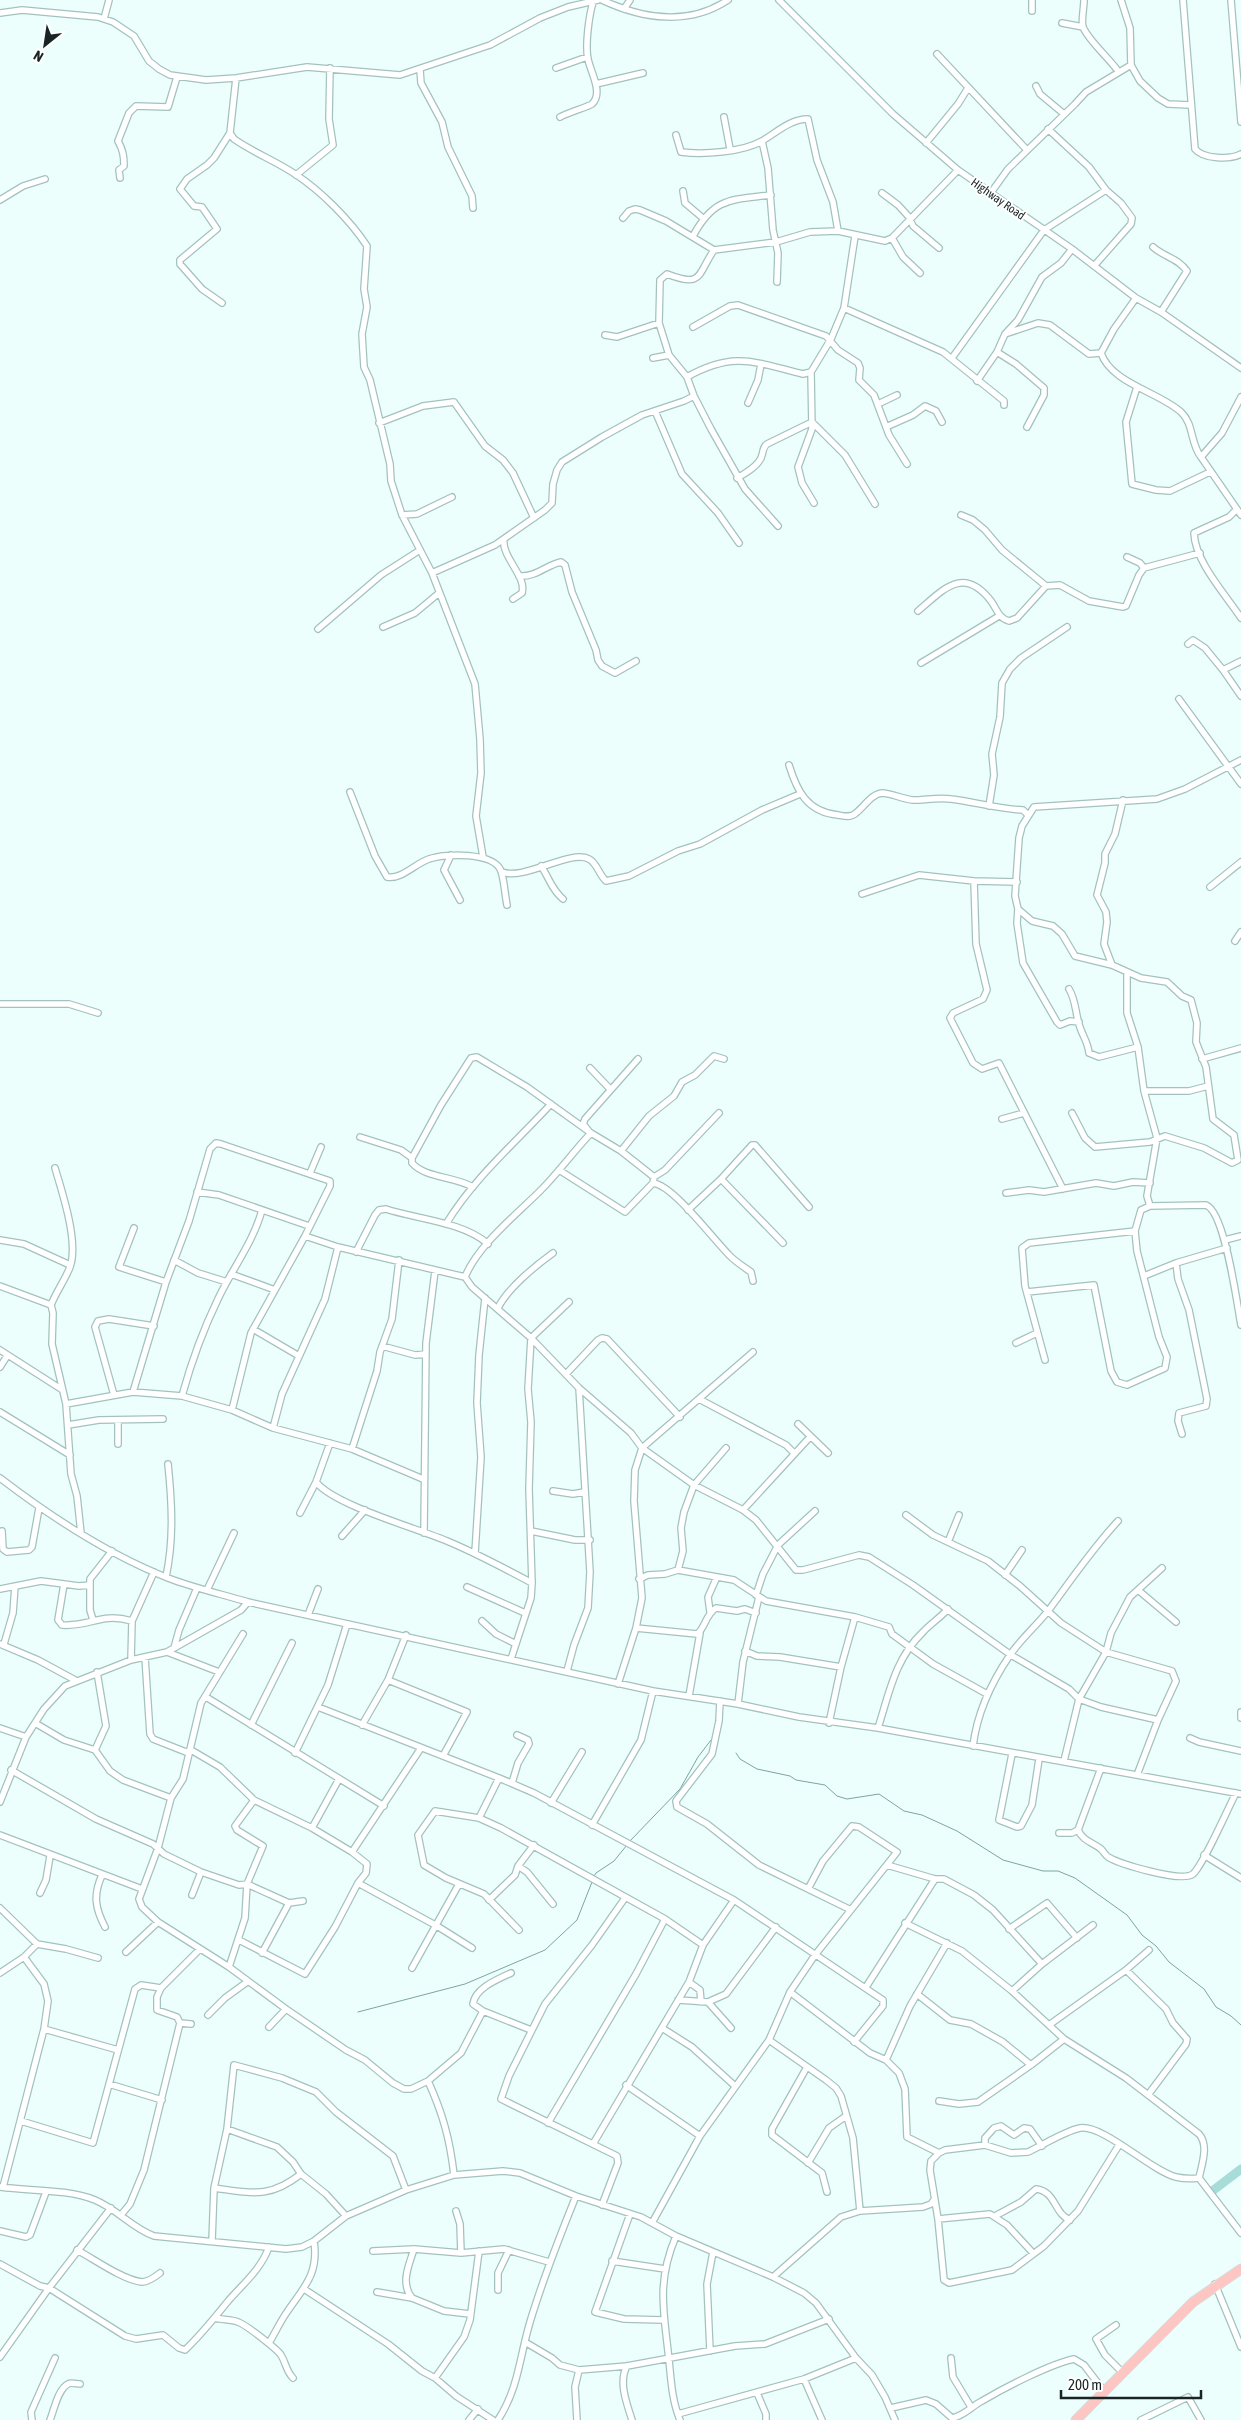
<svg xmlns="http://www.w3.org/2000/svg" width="1241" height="2420" font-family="'Asap Condensed',sans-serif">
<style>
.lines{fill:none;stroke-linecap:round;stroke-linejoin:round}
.stream{stroke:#7ca5a2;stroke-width:1}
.river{stroke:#a7dcd8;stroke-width:9}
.street-casing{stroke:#a3c2bf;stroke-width:8}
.primary-casing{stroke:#dadcdc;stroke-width:11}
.street{stroke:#fff;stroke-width:5.5}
.primary{stroke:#fec6c3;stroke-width:9}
.labels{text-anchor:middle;stroke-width:4;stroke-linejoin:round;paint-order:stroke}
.street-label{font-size:12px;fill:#192525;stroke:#fff}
</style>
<rect width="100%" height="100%" fill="#ecfffd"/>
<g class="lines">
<path class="stream" d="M736 1753 740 1759 757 1769 790 1776 796 1780 825 1785 837 1796 847 1799 879 1794 904 1811 922 1815 957 1831 1003 1860 1043 1871H1058L1075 1878 1127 1915 1142 1935 1156 1946 1169 1962 1204 1989 1216 2007 1231 2016 1241 2025
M629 1842 680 1789 698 1757 711 1740
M594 1876 596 1873 614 1861 627 1845
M358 2012 465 1984 545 1950 577 1920 592 1882"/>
<path class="river" d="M1211 2192 1241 2169"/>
<defs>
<path id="street" d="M602 0C643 19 689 26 728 0
M779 0 893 114 958 170 1072 249 1136 298 1161 312 1241 368
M1032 0V11
M1084 0C1084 8 1081 21 1083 27 1088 40 1109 58 1118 71
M1121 0 1130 28 1131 65 1140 81 1158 98 1168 104 1190 105
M1183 0 1195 149C1203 159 1230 160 1241 154
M1231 0 1241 122
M624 9 630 0
M0 13 22 10 98 17 113 22 134 36 149 61 159 69 170 75 206 80 236 78 307 67 400 75 490 45 540 18 568 7 598 0
M104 19 109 0
M1062 23 1083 27
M937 54 1027 150
M556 68 587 57
M420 70 421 83 442 122 448 147 472 196 473 208
M236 78 230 133 234 139C254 153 276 161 295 174 321 191 350 220 367 246L364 289 367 307 362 334 364 367 370 380 390 464 391 481 402 515 432 573 475 684 480 739 481 773 476 816 483 857
M596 84 643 73
M1036 86 1040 94 1064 114
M560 117C567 113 590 106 592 104 604 93 590 71 588 59 585 45 589 16 593 2
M724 117 730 149
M1048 129 1089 167 1106 190 1121 203 1132 218 1131 224 1094 266
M676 135 681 152C703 155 743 152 762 141 776 133 790 119 808 119L817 160 833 202 838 231
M762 141 768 168 773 230 778 253 777 282
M926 143 958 104 968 88
M296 175 333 145 329 119 330 68
M120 178 119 170 124 166C124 156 123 150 118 141L129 113 136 106 168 107 177 77
M683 191 685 203 704 219
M882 193 898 205 909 217 913 226 939 248
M990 194 1008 169 1075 104 1086 92 1131 65
M0 200 23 186 45 179
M623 218 629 211 635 209 640 210 666 221 714 250 776 242 810 232 838 231 885 241 892 238 958 170
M693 236C714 197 731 200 771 195
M892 238 903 257 920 273
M1153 247C1164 257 1178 258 1187 271L1161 312
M714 250C697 275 703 288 667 274L660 280 659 323 669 355 687 377 694 396 711 429 745 489 778 526
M1136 298 1114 329 1101 353C1111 383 1159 392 1181 412 1194 424 1190 443 1201 457
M222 303 202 289 180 264V260L217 229 202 207 194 206 180 189 187 179 207 165 214 158 230 133
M844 308 943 352 999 397 1004 401V405
M693 327 730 306 738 305 826 336 838 350 858 363 860 368 859 380 874 395 889 435 907 464
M1005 334 1038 323 1050 325 1089 354 1101 353
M605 335 617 337 659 323
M997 352 1016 364 1044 388V395L1027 427
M653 358 669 355
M952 358 1044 230 1106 190
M687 377C734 351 754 362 803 374L811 372
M977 381 997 352 1005 334 1018 320 1042 277 1061 263 1072 249
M1137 387 1126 422 1132 484 1156 490 1170 491 1210 472
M1241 397 1222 433 1201 457 1241 515
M748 403 758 380 761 364
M878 404 897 395
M655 411 682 474 718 513 739 543
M379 423 423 406 454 402 485 446 503 460 513 473 534 518
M886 427 913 415 925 406 936 411 942 422
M737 478C746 473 760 465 762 455 764 450 762 448 767 444L812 422 845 455 875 504
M814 503 802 483 798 467 812 429 811 372 831 339 844 308 855 236
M1236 510 1229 517 1194 533C1195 562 1226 595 1241 618
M402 515 417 514 452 497
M961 515 973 520 985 530 1002 550 1046 586
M504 539C501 557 527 576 522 593L513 599
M1127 557 1140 563 1144 568
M432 573 495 545 545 510 552 503 553 484 557 470 562 462 602 437 642 415 684 401 694 396
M519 576C537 577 546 565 561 562L565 565 572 592 596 650 598 660 602 666 615 673 636 661
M918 611C943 590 963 565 991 601 997 609 998 618 1009 621L1017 618 1046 586 1060 585 1089 601 1123 607 1126 606 1139 575 1144 568 1200 553
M383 627 415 613 439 593
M318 629 381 575 420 550
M1188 644 1193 640 1205 648 1223 670 1241 696
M921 663 999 616
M1223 670 1241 661
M1179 699 1241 784
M789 765C797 791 807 812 838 815 844 816 851 818 856 813 864 807 872 793 883 793 893 794 903 799 913 800 926 800 938 797 951 799 975 802 999 809 1023 810L1028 815
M350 792 375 856 387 877C401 880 416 863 429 859 445 853 494 852 501 871 504 879 505 895 507 905
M989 806 994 775 992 754 1000 717 1002 683 1010 669 1021 658 1067 627
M451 855 444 870 460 900
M541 866C550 879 551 889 563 899
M502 872C524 881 570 849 589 859 597 863 599 875 606 881L629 876 678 851 700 844 762 810 800 794
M974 881 976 944 987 990 983 999 953 1013 950 1018 973 1063 982 1069 999 1063 1063 1189
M1210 887 1241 862
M862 894 919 875 974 881 1017 882
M1018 909 1017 923 1023 963 1057 1022 1060 1025 1070 1021 1079 1022
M1235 941 1241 932
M1112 965 1104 944 1107 922 1106 912 1097 895 1105 863V854L1115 834 1123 800
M1127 974V1013L1138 1047 1144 1091 1157 1138 1147 1196 1150 1206
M1069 989C1077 1002 1075 1016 1081 1030 1084 1038 1088 1043 1089 1053L1099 1057 1138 1047
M0 1004H69L98 1013
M1202 1059 1241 1048
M590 1068 610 1089
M1144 1091H1189L1208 1086
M1072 1113 1085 1138 1095 1147 1150 1142 1165 1136 1204 1148 1232 1163 1238 1160 1234 1135 1213 1119 1206 1067 1196 1042 1197 1023 1191 1000 1182 996 1167 982 1141 978 1112 965 1075 956 1062 934 1053 926 1032 921 1018 909 1015 896 1019 838 1022 826 1034 807 1157 799 1185 789 1241 760
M1002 1119 1024 1113
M588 1130 583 1124 585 1119 638 1059
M360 1137 401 1150 412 1158V1163C425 1178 453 1176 473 1187
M621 1151 649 1116 674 1096 682 1082 695 1075 714 1056 724 1059
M412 1158 441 1105 471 1058 477 1057 527 1087 591 1133
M55 1168C62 1192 79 1242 70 1267 65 1280 56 1292 51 1305L53 1313 52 1344 66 1404 71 1474 77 1496 81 1533
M559 1170 625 1212 653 1183
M310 1173 321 1147
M654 1177 653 1183C673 1185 713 1239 730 1256 736 1262 744 1267 751 1272L753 1281
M721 1179 783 1243
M197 1192 219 1195 309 1226
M1006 1193 1029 1190 1044 1192 1096 1183 1114 1186 1133 1182 1150 1183
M688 1210 721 1179 752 1145H755L809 1207
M446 1224C474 1178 515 1143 551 1104
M134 1228 119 1267 166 1282
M305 1236 338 1247 465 1277 472 1287 531 1338 579 1388 631 1433 642 1448 694 1485 743 1510 756 1520 796 1570H803L859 1555 869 1557 913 1585 1011 1655 1069 1689 1079 1699 1101 1707 1158 1720
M0 1240 24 1244 70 1265
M1225 1240 1241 1236
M356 1252 375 1215 379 1210 386 1209C416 1219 464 1222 488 1244
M174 1260 198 1273 227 1282
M1176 1263 1178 1279 1189 1310 1207 1399 1206 1406 1179 1413 1178 1421 1182 1434
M231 1274 275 1290
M1144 1276 1176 1263 1227 1248
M465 1277C478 1245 516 1215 540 1191 558 1173 573 1152 591 1133L621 1151 654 1177 665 1170 719 1113
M0 1286 51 1305
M1027 1292 1094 1285 1111 1371 1117 1382 1127 1385 1165 1368 1167 1357 1159 1337 1137 1251 1135 1231 1141 1210 1150 1206 1206 1205C1225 1212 1237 1304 1241 1325
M498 1308C507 1289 535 1266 553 1253
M253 1329 299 1356
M1016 1343 1037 1333
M382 1346 415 1355 426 1354
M0 1350 61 1389
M1045 1360 1025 1286 1022 1248 1029 1243 1135 1231
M0 1367 7 1356
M566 1374 598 1340 602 1338 607 1339 680 1417
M133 1392 166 1282 189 1221 210 1149 216 1143 221 1144 330 1181V1186L305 1236 251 1333 232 1410
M114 1395 95 1327 98 1321 109 1319 154 1326
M182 1396C191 1363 203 1330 218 1299 232 1269 253 1243 262 1210
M699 1399 786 1445 794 1453
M66 1404 133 1392 182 1396 232 1410 273 1428 352 1449 423 1479
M0 1412 70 1455
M798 1424 828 1453
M68 1425 99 1420 163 1419
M273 1428 282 1394 325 1299 338 1247
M330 1443 316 1482C334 1505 416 1528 447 1541 476 1553 504 1568 532 1583
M118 1444V1420
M352 1449 377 1371 380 1352 392 1319 399 1260
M0 1478C51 1517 107 1554 168 1578 194 1588 221 1594 248 1602L653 1691 738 1704 799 1717 878 1728 1241 1794
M553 1491 573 1494 584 1492
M743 1510 810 1437
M300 1513 316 1482
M906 1515 933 1535 988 1561 1020 1586 1061 1623 1106 1652 1172 1671 1176 1681 1158 1720 1137 1775
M2 1531 3 1549 7 1552 29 1550 32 1547 39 1508
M531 1531 575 1540H590
M424 1533 426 1343 435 1271
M342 1536 365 1510
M948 1542 959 1515
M475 1553 481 1457 477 1403 479 1355 485 1298
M678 1570 683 1551 681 1528 684 1512 694 1485 726 1448
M1005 1575 1022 1550
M166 1577C174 1539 172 1503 168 1464
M639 1579 648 1575 665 1574 678 1570 734 1580 766 1601 855 1617 889 1627 892 1634 933 1664 987 1694
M64 1584 58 1620 62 1625C91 1627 100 1612 132 1621
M467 1587 525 1613
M0 1589 41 1581 79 1586 90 1585
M207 1590 234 1533
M1138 1590 1176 1622
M756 1595 763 1574 778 1545 815 1511
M710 1612 708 1597 716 1579
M308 1615 318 1589
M93 1620 90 1610V1579L112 1551
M482 1621 496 1634 516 1644
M636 1628 697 1634C705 1629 705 1615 716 1608L737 1611 745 1609 756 1613
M243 1634 201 1703 183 1779 171 1798 158 1848 139 1899 142 1907 158 1922 229 1967 286 2009 346 2050 365 2060 393 2083 404 2089H411L428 2081 461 2053 483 2011
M0 1644 38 1660 75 1680
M4 1644 13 1613 15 1586
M174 1648 179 1630 197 1588
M745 1651 757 1656 780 1657 841 1667
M167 1652 219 1672
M145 1657 150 1734 153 1739 186 1752 191 1750 220 1767 254 1800 312 1828 352 1852 367 1864 366 1873 358 1883 335 1927 305 1974 239 1940
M511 1659 531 1598 532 1583 529 1489 531 1422 528 1389 531 1338 569 1302
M131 1660 132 1621 154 1572
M567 1671 574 1645 588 1608 590 1572 579 1388
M388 1680 467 1712 443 1756
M618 1684 636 1628 642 1598 634 1501 635 1470 642 1448 753 1352
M689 1696 700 1633
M206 1697 384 1806
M720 1701 719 1721 712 1754 676 1801 677 1807 707 1824 759 1865 851 1910
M738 1704 743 1662 759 1597
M318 1707 499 1778 534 1793 734 1900 883 2000V2006L854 2042
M1241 1712V1718
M35 1723 64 1740 95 1750 110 1771 123 1780 171 1798
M829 1723 841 1667 855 1617
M251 1725 292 1643
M362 1725 388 1680 406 1635
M0 1728 26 1737
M878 1728C889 1694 895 1659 922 1633 930 1624 940 1618 948 1609
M1190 1738 1199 1742 1241 1751
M973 1746C977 1713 991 1683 1010 1655 1021 1639 1036 1626 1048 1611 1071 1580 1092 1549 1118 1521
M95 1750 106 1726 97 1672
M295 1753 328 1685 347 1624
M1012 1754 999 1820 1017 1827 1021 1826 1032 1805 1039 1759
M1064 1761 1079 1699 1106 1652 1111 1633 1130 1597 1162 1568
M11 1770 96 1819 153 1844 164 1854 201 1872 239 1885 247 1884 289 1903
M512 1783 518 1763 529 1744 528 1740 517 1735
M0 1802 26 1737 44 1709 65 1686 131 1660 167 1652 241 1610 248 1602
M551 1803 582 1752
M479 1818 499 1778
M592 1825 641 1740 653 1691
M312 1828 339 1779
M1078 1830C1083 1841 1092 1842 1101 1849 1104 1852 1105 1855 1108 1857 1120 1864 1182 1883 1193 1874 1204 1864 1227 1810 1236 1793
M1059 1833H1072L1078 1830 1101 1768
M0 1835 142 1889
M352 1852 421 1748
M1204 1855 1241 1878
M887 1865 935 1879H944L974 1895 993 1910 1042 1964
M518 1866 527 1872 553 1904
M102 1875C93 1895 95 1908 105 1927
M358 1883 437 1926 472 1948
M40 1893 46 1880 50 1856
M192 1895 201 1872
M489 1900 515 1875 518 1866 534 1845
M0 1908 37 1944 66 1949 98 1958
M905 1923 962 1951 1012 1991 1064 2039 1126 2078 1199 2134C1209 2145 1202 2164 1199 2178L1241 2233
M1009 1929 1047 1903 1077 1938
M519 1930 484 1894 446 1878 424 1865 418 1835 435 1811 479 1818 501 1828 665 1919 703 1945
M126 1952 158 1922
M262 1953 289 1903 303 1901
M229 1967 245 1918 247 1884 263 1846 237 1830 235 1826 254 1800
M412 1968 459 1884
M1126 1970 1166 2009 1173 2023 1187 2039 1186 2044 1148 2095
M0 1973 24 1957 37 1944
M511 1973C498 1979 475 1988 473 2004L483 2011 531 2030
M689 1982 700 1990 701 2002
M866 1987 935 1879
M161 1988 157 1997V2010L177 2017 180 2023 191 2024
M1012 1991 1042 1964 1093 1925
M790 1992 870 2053 886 2060 899 2073 905 2089 907 2137 939 2153
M917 1994 950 2020 971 2024 1003 2042 1031 2065
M678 2000 708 2002 726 1994 776 1927
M708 2002 731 2028
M208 2015 225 1998 247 1982
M1049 2025 1126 1970 1149 1950
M269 2027 286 2009
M662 2028 692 2047 735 2086
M44 2029 118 2050
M769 2040 826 2080 836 2088 841 2096 853 2138 860 2211
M886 2060 910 2006 947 1943
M807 2067 772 2129V2135L822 2173 827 2192
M428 2081C443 2114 450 2140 454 2175
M109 2084 162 2100
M626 2085 700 2136
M939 2101 959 2104 978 2102 1031 2065 1064 2039
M21 2121 93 2143 135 1989 141 1985 161 1988 200 1949
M548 2123 636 1974 665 1919
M227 2129 277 2147 293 2162 301 2174 326 2194 346 2216
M593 2144 689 1982 703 1945 734 1900
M985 2145V2138L994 2128 1001 2126 1014 2135 1024 2128 1030 2129 1042 2146
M1119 2145 1078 2211 1044 2246 1012 2270 949 2283 944 2280 938 2219 930 2170 931 2161 939 2153 945 2150 985 2145 1011 2153 1028 2152C1043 2145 1065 2131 1080 2128 1103 2124 1151 2171 1176 2177 1184 2179 1191 2179 1199 2178
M808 2163 829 2128 846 2116
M0 2187C29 2191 68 2189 95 2200 117 2209 132 2228 154 2236L286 2249 302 2247 314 2241 346 2216 406 2190 454 2175 503 2171 520 2173 576 2196 641 2217 676 2236 773 2277 804 2293 816 2303 856 2358 872 2375 885 2397 895 2420
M3 2187 44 2029 48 2001 44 1984 24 1957
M214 2188C252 2193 269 2199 301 2174
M602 2205 618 2163 617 2156 501 2099 509 2076 545 2004 592 1945 625 1898
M456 2211 460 2224 461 2253
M630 2214 595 2312 624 2319 663 2320
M121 2215 130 2204 144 2170 180 2023
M995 2216 1021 2202 1036 2189C1056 2191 1054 2214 1070 2220
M938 2219 990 2214 1007 2225 1033 2253
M652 2223 700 2136 769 2040 790 1992 815 1955 897 1852 859 1827 852 1826 823 1861 808 1889
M0 2231 26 2237 30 2235 46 2192
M676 2236C656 2283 664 2312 669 2360 671 2380 672 2401 680 2420
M212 2241 214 2188 227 2129 234 2065 282 2078 316 2092 336 2112 393 2156 406 2190
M77 2250C94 2259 123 2280 142 2282 148 2282 155 2277 160 2273
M373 2251 414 2249 461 2253 504 2249 549 2262
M612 2261 665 2269
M0 2264 40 2286 49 2288 125 2336 136 2339 163 2335 179 2348 185 2350C202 2334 215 2317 229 2300 244 2283 261 2269 269 2247
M773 2277 841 2217 860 2211 923 2207 931 2204 934 2200
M1215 2284 1241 2347
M304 2289 388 2344 422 2371 435 2378 456 2396 493 2420
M498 2290V2273L509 2250
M377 2292 412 2298 444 2311 470 2314
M412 2298C400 2283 409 2265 414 2249
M215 2318C222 2320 231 2319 238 2322 245 2324 277 2349 281 2355 286 2363 286 2371 293 2378
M1116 2325 1096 2339 1105 2355 1122 2372
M525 2342 552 2358 560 2365 579 2370 627 2366 735 2346 765 2344 829 2319
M269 2343C275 2333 280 2322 287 2312 304 2287 319 2274 314 2241
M710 2351 707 2284 713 2252
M0 2357 49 2288 111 2208
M951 2358 953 2377 971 2407
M627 2366C618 2382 627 2404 632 2420
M435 2378 464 2337 470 2320 479 2251
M804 2379 822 2420
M757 2393 766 2414V2420
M891 2408 926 2400 936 2404 952 2418C964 2416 972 2406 982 2401 1004 2388 1050 2364 1074 2359L1084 2365 1104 2391
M678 2414 804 2379 856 2358
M32 2420 31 2412 55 2358
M50 2420C54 2410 58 2389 68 2384 71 2382 77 2384 80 2384
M469 2420 478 2409
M498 2420C519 2387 519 2359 530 2322 543 2279 559 2238 576 2196
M577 2420 575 2387 579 2370
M1141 2420 1188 2397 1201 2420"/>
<path id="primary" d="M1076 2420 1193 2302 1241 2269"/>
</defs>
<use href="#street" class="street-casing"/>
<use href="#primary" class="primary-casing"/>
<use href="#street" class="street"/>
<use href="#primary" class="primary"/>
</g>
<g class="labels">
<g class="street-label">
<text transform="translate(998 199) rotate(35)" y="4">Highway Road</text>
</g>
</g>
<g transform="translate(45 45) rotate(210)" stroke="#ffffff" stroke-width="4" paint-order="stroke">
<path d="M0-4L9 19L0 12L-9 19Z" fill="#192525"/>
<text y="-8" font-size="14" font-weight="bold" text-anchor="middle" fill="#192525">N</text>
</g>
<path d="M1061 2390v8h140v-8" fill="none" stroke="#192525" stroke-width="2.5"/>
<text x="1068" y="2390" font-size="15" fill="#192525" stroke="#ffffff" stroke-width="4" paint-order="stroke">200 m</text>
</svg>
